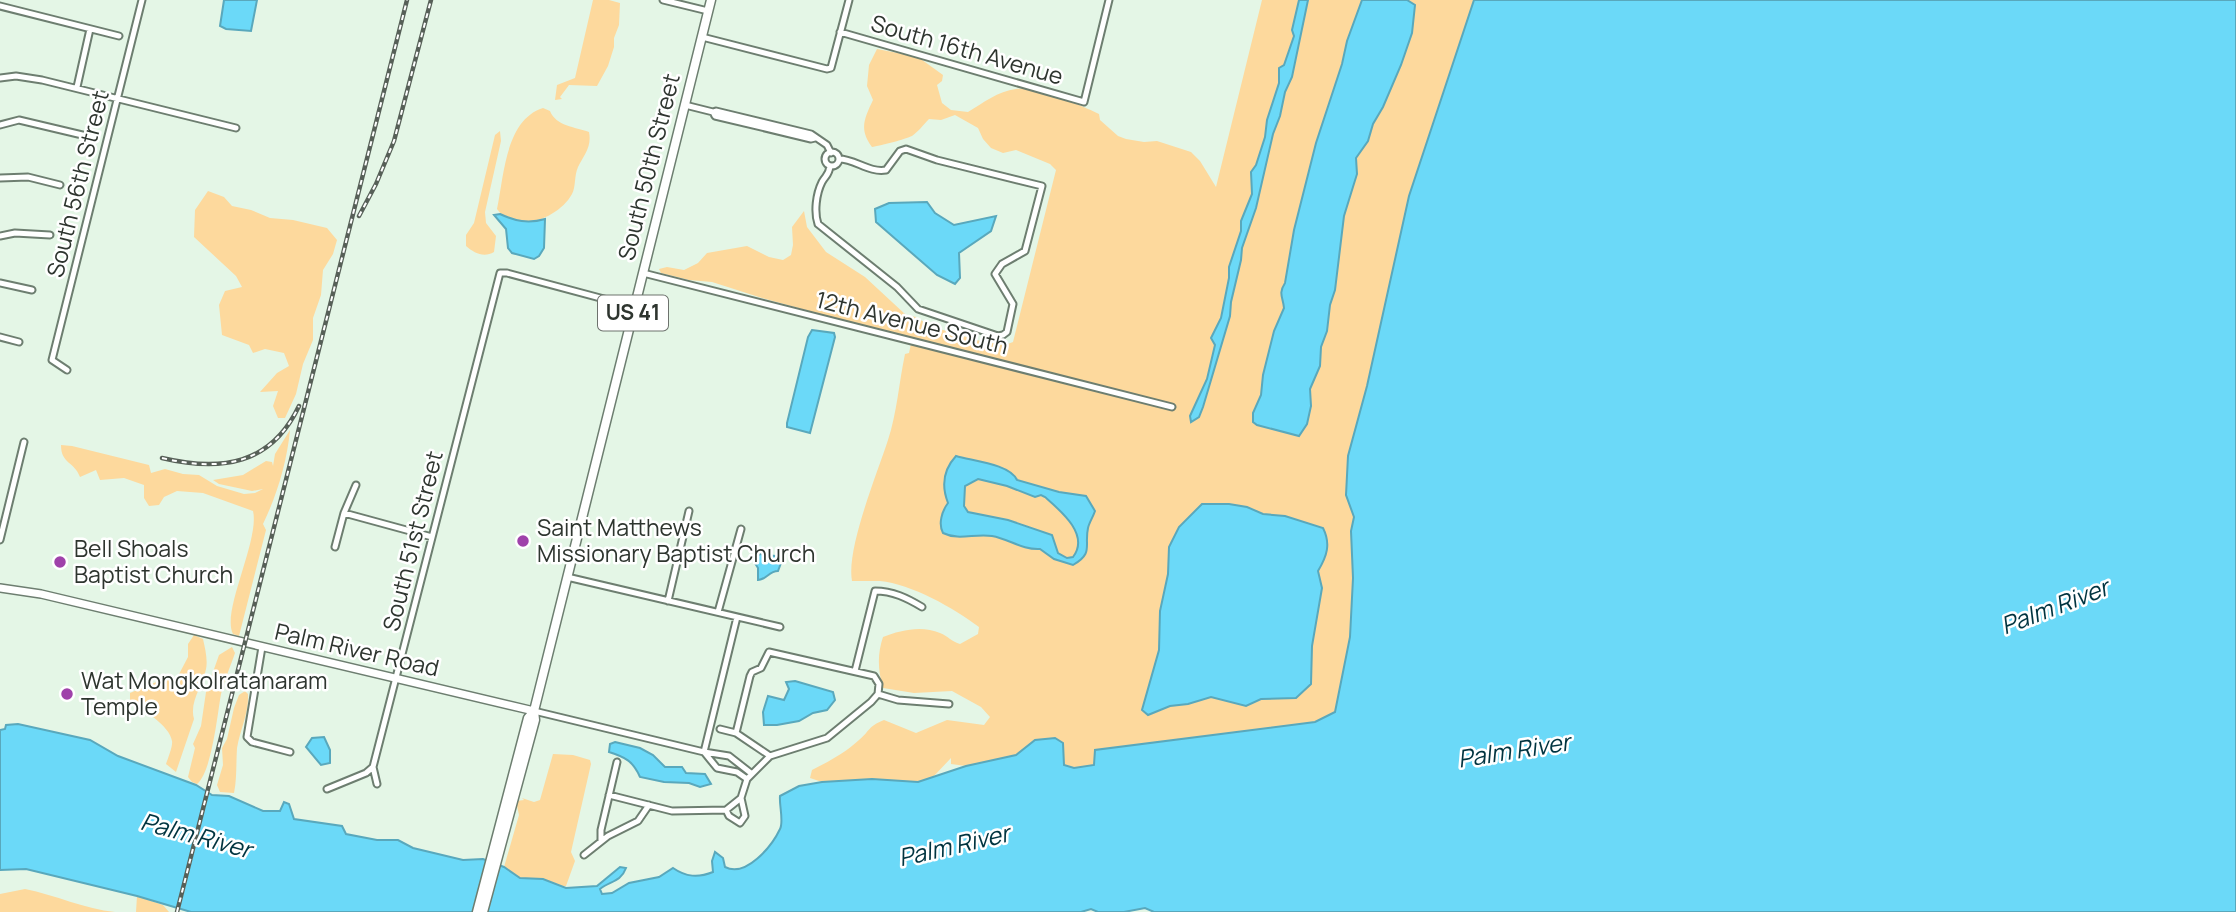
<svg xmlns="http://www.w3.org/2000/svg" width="2236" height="912" font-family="Manrope,sans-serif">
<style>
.green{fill:#fdd99d}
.water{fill:#6bd9f8;stroke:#59a8bc;stroke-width:2;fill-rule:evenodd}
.pier{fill:#e4f6e6}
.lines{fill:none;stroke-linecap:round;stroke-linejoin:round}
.street-casing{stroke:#6d7e70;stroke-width:9}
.secondary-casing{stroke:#6d7e70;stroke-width:10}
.primary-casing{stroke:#6d7e70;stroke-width:11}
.street{stroke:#fff;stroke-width:5}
.secondary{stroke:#fff;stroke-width:7}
.primary{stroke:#fff;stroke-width:8}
.rail-casing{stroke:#576058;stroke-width:4.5}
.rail{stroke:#fff;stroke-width:2;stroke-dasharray:5;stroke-linecap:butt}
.poi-dot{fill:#9f41aa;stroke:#fff;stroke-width:2.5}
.labels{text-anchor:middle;stroke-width:5;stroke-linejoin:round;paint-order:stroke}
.shield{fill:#fff;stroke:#6d726d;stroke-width:2}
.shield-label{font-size:21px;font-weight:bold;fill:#2e352f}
.street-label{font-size:23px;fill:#2e352f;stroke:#fff}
.poi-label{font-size:23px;fill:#2e352f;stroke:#fff;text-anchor:start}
.water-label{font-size:24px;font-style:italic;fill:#003440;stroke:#fff}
</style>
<rect width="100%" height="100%" fill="#e4f6e6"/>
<path class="green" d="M593 0H609L620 3 619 25 614 38V47L608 66 597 86 569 85 560 97 562 99 555 100 557 85 575 78Z
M1262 0H1520L1335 712 1315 722 1096 750 1094 765 1074 768 1064 766 1063 743 1035 740 1016 755 966 766 951 764V758L933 777 918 782 872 779 822 782 810 778 812 770C828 762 845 753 859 740 871 730 867 727 884 720L916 733 947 720 984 725 990 717 981 707 952 691 914 693 883 688C878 670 877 655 883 637 900 630 922 625 940 633 948 636 952 642 960 644L978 634 979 627C954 608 911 584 880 581 871 581 861 581 852 581 846 549 877 474 888 440 897 413 899 382 905 354L909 353 912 339 762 298 712 282 689 280 661 273 659 269 667 267 684 270 698 263 707 253 747 246 769 257 783 260 791 255 793 245 792 227 804 211 807 227 826 252 865 277 906 315 916 317 930 326 976 340 1005 345 1013 342 1056 170 1050 164 1016 150 1003 153 991 148 983 139 978 128 955 115 941 120 929 119C924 124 918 132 912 136 906 139 880 146 872 147 859 130 864 119 873 100L867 86 869 65 877 49 918 57 943 75 942 81 937 85 942 103 951 110 968 112C983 103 998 91 1016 89 1037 87 1080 105 1099 114L1100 120 1118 136 1126 139 1144 142 1157 141 1191 152 1200 161 1216 187Z
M543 108 550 111C556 126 575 127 589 132 592 147 584 155 578 167 574 176 576 187 572 194 559 218 516 235 497 209 504 177 505 120 543 108Z
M500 131 501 141 485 212 486 223 496 236 494 252C484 258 474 253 466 246V235L474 223 495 135Z
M208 191 224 197 232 206 251 210 270 218 293 220 327 228 337 240 333 254 323 270 321 295 313 318V340L303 364 296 394 285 418H278L273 406 278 391 260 392 277 373 289 366 284 353 265 349 253 353 249 345 222 335 219 305 225 291 242 287 236 276 194 237 195 210Z
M290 430C287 462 277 495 263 524L266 530 239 636 233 634C221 612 260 540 253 511L203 493 177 491 164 497 159 505 149 506 144 498V485L124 478 100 480 96 470 80 477C74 461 61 464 61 445L72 446 149 465 151 473 165 469 183 474 199 475 217 486 244 494 255 493 263 489 252 491 219 484 213 480 243 475 266 461 272 462 273 466 275 454Z
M194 635 203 639C205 648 208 660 206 669 203 686 189 701 194 719L176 772 166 764C168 758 173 746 172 741 170 726 142 708 130 703V693L161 680 177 678 188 657V644Z
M232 647 235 653C230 668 222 685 220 700 217 719 211 773 197 784L192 782 188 777 195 748 193 744 201 726 206 692 219 655Z
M245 691 248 694C249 713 240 730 237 748 236 763 237 779 234 793L220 792 217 785 223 765 222 748 227 739 234 708 239 695Z
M553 754 573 755 590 760 591 764 571 852 575 861 566 886H563L543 879 520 878 504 867 519 815 516 801 524 800 522 798 534 802 540 800Z
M25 889C55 895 85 909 115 912H0V894Z
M137 896 163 905 169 912H136Z"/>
<path class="water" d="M224 0H257L251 31 226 29 220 26Z
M1299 0H1308L1292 77 1285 92 1280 116 1273 134 1256 208 1242 248 1241 260 1231 302 1230 316 1203 407 1199 417 1191 422 1190 416 1207 379 1215 345 1211 338 1221 318 1229 278V267L1241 231V221L1252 194 1251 172 1256 165 1265 137 1267 120 1279 83V68L1284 65 1294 36 1292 30Z
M1362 0H1407L1415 5 1412 33 1401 65 1383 107 1373 124 1368 141 1356 158 1357 174 1344 216 1335 290 1330 305 1327 331 1321 347 1320 366 1310 389 1311 406 1307 424 1299 436 1257 425 1253 422V413L1261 395 1263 375 1274 331 1284 308C1283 297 1278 294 1285 283L1294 230 1316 143 1342 64 1347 41Z
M1474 0H2236V912H1154L1145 908 1124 912H1098L1091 909 1081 912H191L137 896 26 869 0 870V730L5 729 6 725 18 724 90 740 118 756 196 785 212 795 229 796 263 811H280L284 802 289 804 294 819 342 826 346 834 377 840H398L413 848 463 860 483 859 504 867 520 878 543 879 566 888 597 886 620 867 626 868C621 882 610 881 600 889L602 894 612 893 629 883 659 877 673 868C686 877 698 878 713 872L712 861 715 852 723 858 725 867C746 878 772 846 780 829 784 822 779 805 780 796L799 786 822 782 872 779 918 782 966 766 1016 755 1035 740 1055 738 1063 743 1064 765 1074 768 1094 765 1095 750 1315 722 1335 712 1350 637 1353 578 1351 531 1354 517 1346 495 1348 456 1367 386 1409 196Z
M927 202 935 213 954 225 996 216 991 231 959 253 960 278 955 284 937 275 876 222 875 209 889 203Z
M500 214C515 221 528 224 545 219L544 248 539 256 534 259 512 253 508 248 506 229 494 215Z
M812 330 834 333 835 337 810 433 787 427V423L808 337Z
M956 456C973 461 1010 464 1017 480L1059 492 1086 496 1095 511C1093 517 1089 523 1088 528 1084 546 1094 553 1073 565L1054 559 1040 549C1022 550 1009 539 992 536 975 533 959 541 943 533 938 524 942 511 948 503 941 485 943 470 956 456ZM978 479 1007 486 1035 497 1041 495 1045 497C1061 511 1090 535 1073 557L1067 558 1058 553 1052 535 1008 520 968 512 964 506 965 486Z
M1202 504H1229L1247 507 1263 514 1285 516 1323 528C1331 544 1327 556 1318 571L1322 588 1312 646 1311 684 1296 698 1261 699 1246 706 1211 697 1188 704 1170 706 1148 715 1142 710 1159 650 1160 611 1168 574 1169 547 1179 527Z
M760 554 775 556 781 563 778 571C769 571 766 580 758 580V568L753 560Z
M795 681 833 692 835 700 827 710 813 713 799 721 777 725H764L763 712 768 696 784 700 789 689 786 682Z
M324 737 330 750V763L321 765 306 747 312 738Z
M615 742 640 748 653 755 665 767H682L686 773 705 774 711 784 700 787 689 783 664 782 640 777C633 761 625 757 609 752L610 744Z"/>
<path class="pier" d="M207 788 210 789 179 912 176 911Z"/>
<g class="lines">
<defs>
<path id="street" d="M663 0 708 11
M0 6 119 36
M840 32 1084 102 1109 0
M702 37 827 69 831 68 849 0
M0 78 16 76 42 80 236 128
M77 87 90 29
M685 105 713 112 716 111 811 134 827 145 831 153
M713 112 715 116 811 139 815 138
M0 125 19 120 95 138
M825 159a7 7 0 1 1 14 0a7 7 0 1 1-14 0Z
M830 166C829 175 826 175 822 182 816 194 814 212 818 224L897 287 918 309 998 336 1003 335 1007 332 1013 304 995 274 1002 264 1025 251 1042 186 937 160 906 149 900 151 886 170C869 173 855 159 839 159
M0 178 28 177 60 185
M0 236 15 233 50 235
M643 273 1172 407
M0 283 32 290
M0 337 19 342
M67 370 52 360 142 0
M344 513 432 537
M0 540 24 442
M335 547 344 513 356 485
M567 577 780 627
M668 601 689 511
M718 612 741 529
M262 647 247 737 252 742 290 752
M855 671 875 591C893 591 907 598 922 607
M878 694 898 700 949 704
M534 711 704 752 729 756 752 774
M720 729 736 733 770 756
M704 752 737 617
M704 752 717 768 737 772 747 779
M373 767 377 784
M327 789 366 773 373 767 500 273H507L634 307
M609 795 672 811 726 810 741 798 747 779 770 756 827 738 871 702 878 694 879 684 874 676 769 652 761 668 752 672 750 676 736 733
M726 810 729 816 740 823 745 816 741 798
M601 841V830L617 762
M584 855 608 836 638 821 649 805"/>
<path id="secondary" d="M0 588 41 594 534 711"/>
<path id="primary" d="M477 912 528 718 534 711
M483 912 535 720 534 711 711 0"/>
</defs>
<use href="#street" class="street-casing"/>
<use href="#secondary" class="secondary-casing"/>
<use href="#primary" class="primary-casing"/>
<use href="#street" class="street"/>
<use href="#secondary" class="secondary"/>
<use href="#primary" class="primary"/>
<defs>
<path id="rail" d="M359 216 376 184 394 141 431 0
M162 458C221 472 271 465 299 406
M177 912 407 0"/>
</defs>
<use href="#rail" class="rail-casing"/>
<use href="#rail" class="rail"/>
</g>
<g class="poi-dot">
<circle cx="523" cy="541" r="7"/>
<circle cx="60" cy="562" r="7"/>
<circle cx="67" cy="694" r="7"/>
</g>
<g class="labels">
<rect class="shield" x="598" y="295.5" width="70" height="35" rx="5"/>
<g class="shield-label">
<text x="633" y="320">US 41</text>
</g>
<g class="street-label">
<text transform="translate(967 50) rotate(16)" y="8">South 16th Avenue</text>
<text transform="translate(649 167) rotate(-76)" y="8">South 50th Street</text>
<text transform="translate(78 184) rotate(-76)" y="8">South 56th Street</text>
<text transform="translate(912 323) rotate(14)" y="8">12th Avenue South</text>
<text transform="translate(413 541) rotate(-76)" y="8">South 51st Street</text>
<text transform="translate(357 650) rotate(13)" y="8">Palm River Road</text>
</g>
<g class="poi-label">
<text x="537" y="536">Saint Matthews<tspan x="537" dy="26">Missionary Baptist Church</tspan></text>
<text x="74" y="557">Bell Shoals<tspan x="74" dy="26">Baptist Church</tspan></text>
<text x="81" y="689">Wat Mongkolratanaram<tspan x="81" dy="26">Temple</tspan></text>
</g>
<g class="water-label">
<text transform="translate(2055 607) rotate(-21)" y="8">Palm River</text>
<text transform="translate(1514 751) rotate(-9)" y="8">Palm River</text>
<text transform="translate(196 836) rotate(15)" y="8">Palm River</text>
<text transform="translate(954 846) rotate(-13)" y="8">Palm River</text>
</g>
</g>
</svg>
